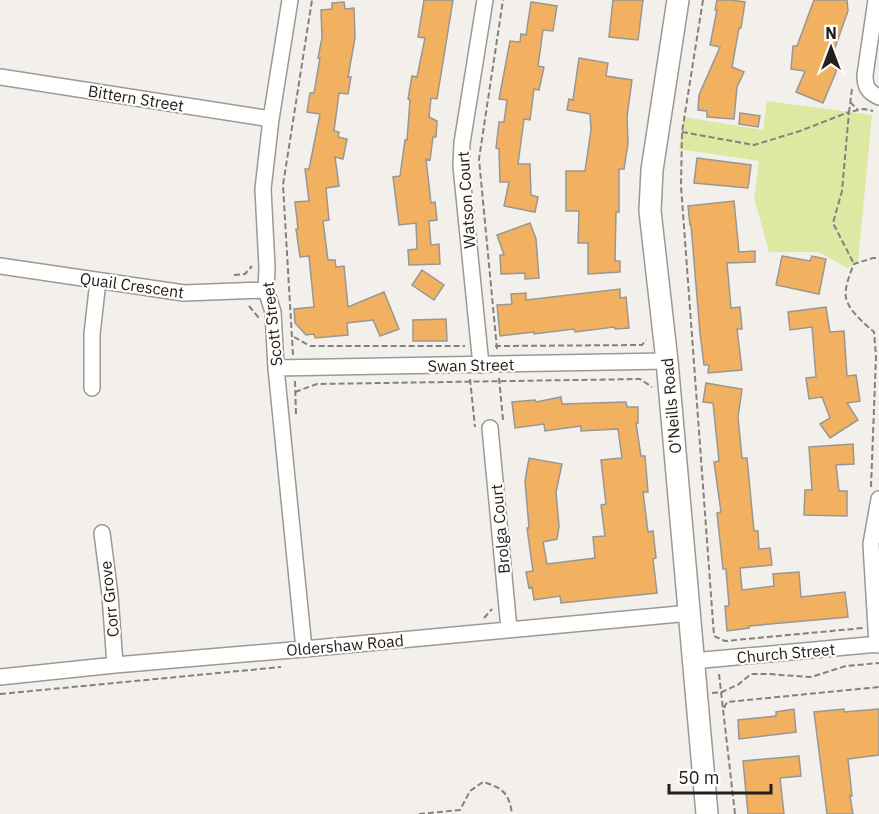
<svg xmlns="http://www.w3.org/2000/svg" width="879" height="814" font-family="'IBM Plex Sans',sans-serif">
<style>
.green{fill:#dde9a2}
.building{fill:#f2b160;stroke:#999693;stroke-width:1.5}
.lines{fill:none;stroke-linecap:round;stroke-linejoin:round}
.street-casing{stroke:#9b9895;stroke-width:18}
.secondary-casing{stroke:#9b9895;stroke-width:24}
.path{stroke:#83807e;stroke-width:2;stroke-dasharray:6 3;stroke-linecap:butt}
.street{stroke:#fff;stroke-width:15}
.secondary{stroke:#fff;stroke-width:21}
.labels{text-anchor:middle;stroke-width:4.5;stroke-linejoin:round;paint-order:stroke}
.street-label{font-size:16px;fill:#22201f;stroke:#fffdfb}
</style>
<rect width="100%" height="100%" fill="#f3f0ec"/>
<path class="green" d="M767 101 872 115 858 262 847 268 819 252H769L754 198 759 161 679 149 684 117 763 130Z"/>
<path class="building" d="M424 0H453L437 99 431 98 429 117 437 121 436 137H433L430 160 426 159 431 203 435 202 437 220 429 221 431 245 439 244 440 264 409 265 408 250 417 249 416 223 399 225 393 177 400 176 405 140H407L410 100 408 99 412 76 417 77 425 38 418 37Z
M613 0H643L638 40 609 37Z
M717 0H731L745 2 741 28H739L732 67 744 72 737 87 734 119 707 117V111L698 110 699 95 720 47 710 45 717 10H715Z
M814 0H847L848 11 832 56 838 57 836 72 823 103 796 92 805 71 791 69 793 46H797Z
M344 2 345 9 354 8 355 38 348 77H351L348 94 339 93 334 131 339 132 338 137 347 139 343 159 335 157 339 186 326 188 329 220 323 221 328 260H335L336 267 344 266 348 307 384 292 399 329 380 336 373 320 347 323 348 335 315 338 314 334 306 335 295 323 294 309 314 307 309 256 300 257 296 229H298L295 202 309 201 305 169H309L320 114 307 112 310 93H314L320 58H318L322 38 321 10 332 9V3Z
M531 2 557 6 553 31 543 30 538 66 544 67 539 90 534 89 530 120 524 119 518 164H530L531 195 538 197 535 212 504 206 509 182H500L499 149 496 148 499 122H504L507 100 499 99 510 41 520 42 521 34 526 35Z
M579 58 608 63 606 76 632 80 627 117 628 143 624 169H619V212H616L615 261H620V272L588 274V243H578L579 211H566V171H585L591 130 590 114 567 110 569 99 573 100Z
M740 113 760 116 758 127 739 124Z
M697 158 751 165 748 188 694 183Z
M734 201 739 252 755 251V262L727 263 731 308 740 307 742 329H737L742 370 708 373 709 365H704L700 333 691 225H690L688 206Z
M530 223 536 239 539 278 525 279V273L501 274 500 255H504L497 235Z
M782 256 810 261 812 256 826 259 819 294 776 285Z
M422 270 444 285 434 300 412 285Z
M620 289V298L626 297 629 328 615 329 614 327 575 332 574 329 534 334V332L500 336 497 305 512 304 511 294 526 293V300Z
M826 307 830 332 844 331 847 376 856 375 860 401 847 403 858 420 830 438 820 424 830 418 822 397 809 399 806 378 816 377 812 327 790 330 788 312Z
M446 319 447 341H413V320Z
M706 383 742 389 738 417 742 458H747L754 531H758L759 549 770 548 772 565 740 568 742 590 774 586 773 574 799 572 801 597 845 592 848 617 749 626V628L727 631 725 606H729L726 569H723L717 513 721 512 714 462 719 461 713 403 703 402Z
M561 397 562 404 626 402 627 407H638V423H636L641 456H645L648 492H643L648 532 653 531 656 558 653 559 657 593 561 603 560 596 534 600 532 587 529 588 526 572 533 571 527 528H529L525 481 529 458 562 464 556 492 559 526 557 539 543 542 547 564 595 558 593 537 605 536 601 505 606 504 601 460 622 458 618 429 581 431V426L545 431 544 424 515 428 512 402 535 400 536 402Z
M853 444 854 464 836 465 839 491H847V516L804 515 805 490H812L809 447Z
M794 709 796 732 739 739 738 720 776 716V712Z
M844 709V712L879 709V755L848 759 852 796H850L853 814H827L814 712Z
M799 756 801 776 780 778 784 814H748L743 761Z"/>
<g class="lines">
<defs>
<path id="street" d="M290 0 271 119 263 189 267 267 266 290 273 312 276 368 304 649
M876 0 865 75C865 87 868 92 879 97
M0 77 271 119
M0 266 184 293 266 290
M481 365 461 166 462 143 485 0
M276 368 667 361
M92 388V334L98 281
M490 428 509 629
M102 533 110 595 115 665
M877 645 871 544 879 499
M693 661 879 644
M0 677 115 665 304 649 690 613"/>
<path id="secondary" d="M678 0 652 170 650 211 667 361 707 814"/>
</defs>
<use href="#street" class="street-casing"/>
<use href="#secondary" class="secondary-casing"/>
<path class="path" d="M703 0 682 132 681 186 714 636 725 641 863 628
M852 89 849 112 864 109 873 111
M850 102 858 110
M682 132 754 145 800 131 849 112 842 191 833 223 854 264
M234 275 245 274 252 266
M249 306 259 318
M294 337 310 346H465
M495 346 642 345 646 340
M497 349 479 159 503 0
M293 355 283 185 312 0
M499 378 503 420
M470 379 475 427
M295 381 296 415
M295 392 317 384 640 379 652 387
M871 487 876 356 874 332C864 323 849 311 846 298 844 289 850 273 854 264L873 258H879
M484 618 492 609
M719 674 735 814
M712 693 722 692 739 684 751 674H771L781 675 811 677 846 666 879 663
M0 694 281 667
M724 708 727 702 879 687
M419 814 460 810 470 791 483 782C502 788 509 792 512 814"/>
<use href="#street" class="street"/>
<use href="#secondary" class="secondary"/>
</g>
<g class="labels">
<g class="street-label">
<text transform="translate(136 98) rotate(9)" y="6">Bittern Street</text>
<text transform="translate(466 200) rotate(-94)" y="6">Watson Court</text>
<text transform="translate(132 285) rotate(8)" y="6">Quail Crescent</text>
<text transform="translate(272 324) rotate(-96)" y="6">Scott Street</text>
<text transform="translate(471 365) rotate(-1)" y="6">Swan Street</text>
<text transform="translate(671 406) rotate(-95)" y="6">O'Neills Road</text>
<text transform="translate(500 529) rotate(-95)" y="6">Brolga Court</text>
<text transform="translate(109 599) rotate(-96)" y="6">Corr Grove</text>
<text transform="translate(345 645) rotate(-5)" y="6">Oldershaw Road</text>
<text transform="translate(786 653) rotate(-5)" y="6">Church Street</text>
</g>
</g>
<g transform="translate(831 48)" stroke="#fffdfb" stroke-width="4.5" paint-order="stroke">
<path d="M0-4.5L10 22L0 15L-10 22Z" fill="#22201f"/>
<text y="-9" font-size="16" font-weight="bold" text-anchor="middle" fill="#22201f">N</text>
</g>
<path d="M669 784v9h102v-9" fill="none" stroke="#22201f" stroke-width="3"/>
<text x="678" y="784" font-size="18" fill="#22201f" stroke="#fffdfb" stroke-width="4.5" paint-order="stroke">50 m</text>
</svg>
